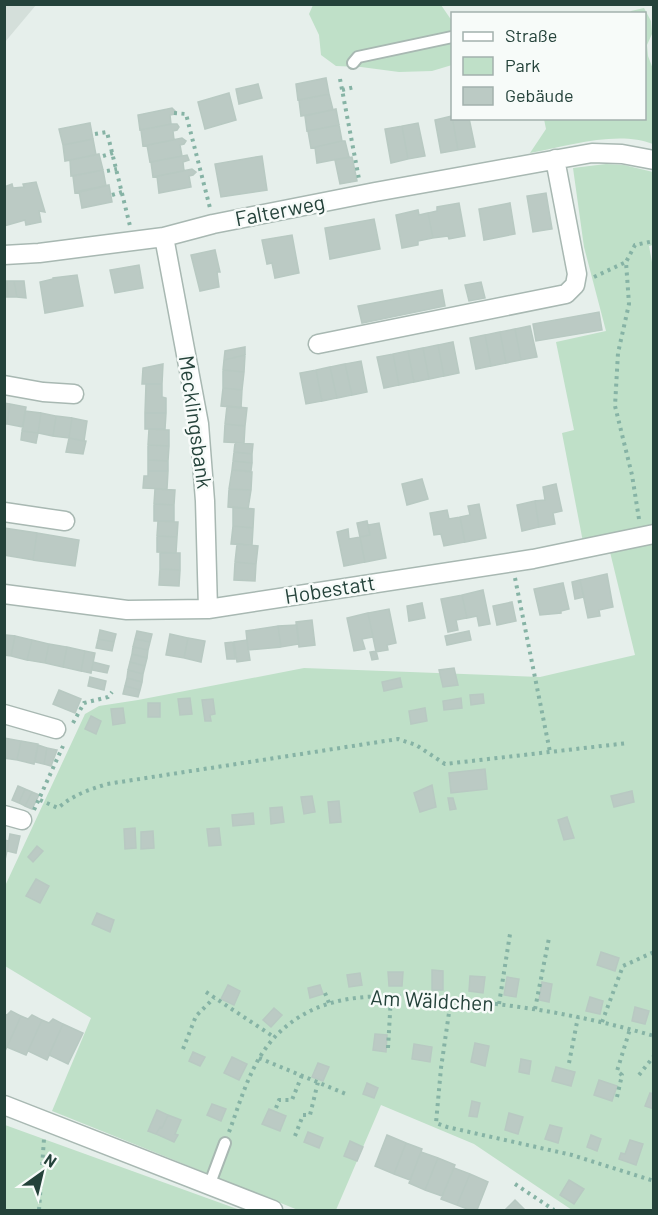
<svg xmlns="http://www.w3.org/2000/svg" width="658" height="1215" font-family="Barlow,sans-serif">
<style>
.built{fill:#d4dfda}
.green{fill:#bfe0c8}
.building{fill:#bbcac4;stroke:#b8c9c2;stroke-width:1.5}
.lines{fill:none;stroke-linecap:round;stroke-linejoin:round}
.service-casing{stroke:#a8b8b2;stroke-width:14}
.minor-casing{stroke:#a8b8b2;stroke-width:21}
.tertiary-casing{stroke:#a8b8b2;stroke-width:21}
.path{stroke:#86b3a5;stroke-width:4;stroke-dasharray:3 4.5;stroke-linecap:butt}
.service{stroke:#fff;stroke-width:10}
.minor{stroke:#fff;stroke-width:18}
.tertiary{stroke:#fff;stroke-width:18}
.labels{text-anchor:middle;stroke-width:5;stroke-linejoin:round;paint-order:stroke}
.street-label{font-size:21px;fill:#24423a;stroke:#f7fbf9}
</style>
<rect width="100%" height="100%" fill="#e6efeb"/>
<path class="built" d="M5 4 36 5 5 42 4 5Z"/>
<path class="green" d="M313 5H441L452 21V65L432 71 399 72 361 67 336 66 321 55 319 35 309 14Z
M644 8 651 21 652 34 647 45 648 56 653 69V144C618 130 567 146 530 153L546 129 544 119 644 118V14L630 13 631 11Z
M606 164 624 165 653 172V245L649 246 654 273 653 525 583 542 562 433 574 430 556 342 606 331 584 247 573 168Z
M653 543V1210H572L474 1144 381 1105 336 1210H298L52 1111 91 1018 5 966V886L85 714 99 706 138 700 304 668 540 677 635 655 610 552Z
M5 1125 240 1210H5Z"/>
<path class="building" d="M326 78 329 94 298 100 296 84Z
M258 84 262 98 239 104 236 89Z
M229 93 236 120 205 129 198 102Z
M329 94 333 110 301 116 299 100Z
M172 108 176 112 175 114 170 115 171 124 140 130 138 115Z
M336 109 339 125 307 131 305 116Z
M452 116 458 150 441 153 435 120Z
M452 116V118H469L475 147 458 150Z
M90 123 93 139 63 145 59 129Z
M418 123 425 156 408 159 402 126Z
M171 124H177L179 127 177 130 173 131 174 140 143 146 141 130Z
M339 125 342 141 311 148 308 131Z
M402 126 408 159 391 163 385 129Z
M182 138 186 141 184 144 180 145 182 156 150 162 147 145Z
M93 139 96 155 65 161 63 145Z
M342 141H345L349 157 317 163 315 147Z
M99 154 103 170 71 176 70 160Z
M187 155 189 160 183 162 184 171 153 177 151 162Z
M262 156 267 190 221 197 215 164Z
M352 157 357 181 340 184 335 160Z
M192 169 196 172 193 175 189 176 191 187 159 193 157 176Z
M103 170 106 186 75 193 73 176Z
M36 182 45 212 39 211 41 222 26 225 25 220 4 226V187L12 184 13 188 24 187 23 184Z
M109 185 112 202 82 208 79 191Z
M546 193 552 229 533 232 527 196Z
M459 203 465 236 449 239 448 236 433 238 428 213 437 211V207Z
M510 203 515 234 484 240 479 209Z
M418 210 419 215 428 213 433 238 418 241V245L402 248 396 215Z
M374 219 380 249 330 259 325 228Z
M292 235 299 273 275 278 272 263 267 264 262 240Z
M215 250 220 272H217L219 287 200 291 191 255Z
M139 265 143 288 115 293 110 270Z
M77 275 83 306 45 313 40 282 53 279V278Z
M4 281H7L8 297H4Z
M7 281H14L17 297H8Z
M14 281H24L26 298 17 297Z
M481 282 485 298 469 301 465 285Z
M442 290 445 306 362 323 358 306Z
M599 312 602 330 536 341 533 324Z
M530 326 537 357 521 360 515 329Z
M515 329 521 360 506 363 500 332Z
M500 332 506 363 491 366 485 335Z
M485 335 491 366 476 369 470 338Z
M453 342 459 373 444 376 438 345Z
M438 345 444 376 429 379 423 348Z
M245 347V355L224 360 225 351Z
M423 348 429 379 414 382 408 351Z
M408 351 414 382 399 385 393 354Z
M393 354 399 385 384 388 377 357Z
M245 355 244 372 223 370 224 360Z
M361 361 367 392 352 395 345 364Z
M163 364 162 384H142L143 368Z
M345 364 352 395 337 398 330 367Z
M330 367 337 398 322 401 316 370Z
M223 370 244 372 242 390 223 388Z
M316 370 322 401 306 404 300 373Z
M146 384H162V397L166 398V413H145Z
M223 388 242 390 241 408 221 406Z
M4 403 10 404 7 424H4Z
M10 404 26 407 23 427 7 424Z
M227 406 247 408 245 426 225 424Z
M25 411 41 413 38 433 22 431Z
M41 413 56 416 53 436 38 433Z
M145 413H166L165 429H145Z
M56 416 72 418 69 438 53 436Z
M72 418 87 421 84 441 69 438Z
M225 424 245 426 244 443 224 442Z
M149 429 169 430V446L148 445Z
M22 431 38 433 36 443 21 440Z
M69 438 86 441 83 454 66 452Z
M235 443 253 444 252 454 234 452Z
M148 445 169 446 168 461 148 460Z
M234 452 252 454V463L233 461Z
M148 460 168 461V471H148Z
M233 461 252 463 251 471 232 470Z
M232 470 252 472 251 490 229 489Z
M148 471H168L167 489 143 488 144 476H148Z
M422 479 428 499 407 505 402 484Z
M556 484 562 511 553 513 555 524 539 527 535 501 545 500 543 487Z
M155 489 175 490 174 505 154 504Z
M229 489 251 490 248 509 228 507Z
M535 501 539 527 522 531 517 505Z
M154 504 174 505V521H154Z
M479 504 486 538 465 542 460 517 470 515 468 506Z
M233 507 254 509 253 528 233 526Z
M447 510 449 519 460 517 465 542 444 546 441 534 434 535 430 513Z
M158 521 178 522 177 537 157 536Z
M367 521 370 535 360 537 357 523Z
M379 523 386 558 365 562 360 537 370 535 368 525Z
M233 526 253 528 252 545 231 544Z
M4 528 37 533 33 560 4 555Z
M348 529 349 539 360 537 365 562 344 566 337 532Z
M37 533 79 540 75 566 33 560Z
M157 536 177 537 176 553 157 552Z
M237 544 258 546 256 564 235 562Z
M160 553H180V570L160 569Z
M235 562 256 564 255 581 234 580Z
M160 569 180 570 179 586 159 585Z
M607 574 613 607 599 610 600 616 588 618 580 580Z
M580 580 584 597 575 599 572 582Z
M563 583 569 609 561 611V613L540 615 534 589Z
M483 590 490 624 479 626 477 616 467 618 462 595Z
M462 595 467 618 456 620 458 630 448 632 441 599Z
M512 602 516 621 497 625 493 606Z
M422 603 425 618 409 621 407 606Z
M389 609 396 643 387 645 388 650 376 652 368 613Z
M368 613 373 637 362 639 365 649 354 651 347 618Z
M312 620 315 645 299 647 296 622Z
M297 625 299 644 281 647 278 626Z
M278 626 281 647 248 650 246 631Z
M100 630 116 634 114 642 98 639Z
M137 631 152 634 150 642 135 639Z
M469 631 471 640 447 645 445 636Z
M170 634 188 638 184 658 166 655Z
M6 635 15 636 11 656 4 655Z
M15 636 32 640 27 660 11 656Z
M188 638 205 641 201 662 184 658Z
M98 639 114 642 112 651 96 648Z
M135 639 150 642 148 650 133 647Z
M32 640 49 644 45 663 27 660Z
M247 640 250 660 237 662 234 642Z
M233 642 235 659H227L225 643Z
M49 644 67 647 63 667 45 663Z
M67 647 85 651 81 671 63 667Z
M133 647 148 650 147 658 132 654Z
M85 651 95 653 91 673 81 671Z
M376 651 378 659 372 660 370 652Z
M132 654 147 658 145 666 130 662Z
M93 662 109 666 107 673 92 670Z
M130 662 145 666 143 674 128 670Z
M454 668 458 685 443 687 439 670Z
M128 670 143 674 142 682 127 678Z
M90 677 106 681 104 690 88 686Z
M127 678 142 682 140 690 125 686Z
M400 678 402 687 384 691 382 682Z
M125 686 140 690 138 697 123 694Z
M59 690 81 699 75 713 53 704Z
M483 694 484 703 471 705 470 695Z
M190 698 192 714 180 715 178 699Z
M461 698 462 708 444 710 443 701Z
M213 699 215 714 210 715 211 721H205L202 700Z
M148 703H160V717H148Z
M123 708 125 723 113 725 111 709Z
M425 708 427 721 411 724 409 711Z
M91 716 101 721 96 734 85 729Z
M4 738 21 741 17 760 4 758Z
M21 741 38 744 34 764 17 760Z
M38 745 47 748 44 764 35 762Z
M47 748 57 750 51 766 44 764Z
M485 769 487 789 451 793 449 773Z
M432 785 436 807 420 812 414 793Z
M18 786 25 789 19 803 12 800Z
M25 789 32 792 25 806 19 803Z
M632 791 634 802 614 807 611 796Z
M32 792 39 795 32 809 25 806Z
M312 796 315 812 304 814 301 797Z
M448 798H453L456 809 450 810Z
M339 801 341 822 330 823 328 802Z
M282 807 284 822 271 824 270 808Z
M253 813 254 824 233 826 232 815Z
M567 817 574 838 564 840 558 820Z
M135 828 136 848 125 849 124 829Z
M219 828 221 845 209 846 207 829Z
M153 831 154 848 141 849V832Z
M10 834 20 836 16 853 7 851Z
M4 840 9 841 5 860H4Z
M37 846 43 851 33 862 28 857Z
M36 879 49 886 40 903 26 896Z
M97 913 114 920 110 932 92 924Z
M601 952 619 958 615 971 597 965Z
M432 970 443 971V990H432Z
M388 972H403L402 986H389Z
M360 973 362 985 349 987 347 975Z
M470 976 485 977 483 993 469 991Z
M507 977 519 979 516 997 504 995Z
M542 982 552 984 549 1002 539 1000Z
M228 985 240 991 234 1005 221 999Z
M320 985 323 994 310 998 308 988Z
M590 997 603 1001 600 1014 586 1011Z
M635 1007 649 1011 645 1024 632 1021Z
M274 1008 282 1015 271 1027 263 1020Z
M11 1011 21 1016 5 1051 4 1014 7 1015Z
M32 1015 42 1020 26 1055 7 1047 21 1016 28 1019Z
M53 1019 63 1024 47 1060 28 1051 42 1020 49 1023Z
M63 1024 83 1033 68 1064 49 1055Z
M375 1034 387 1035 386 1052 373 1050Z
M475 1043 489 1046 485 1066 471 1062Z
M414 1044 432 1047 430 1062 412 1059Z
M193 1052 205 1057 200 1066 189 1061Z
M232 1057 247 1064 239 1080 224 1073Z
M521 1059 531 1061 529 1074 519 1072Z
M318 1063 329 1067 323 1081 312 1077Z
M556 1067 575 1072 571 1086 552 1081Z
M599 1080 617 1086 612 1101 594 1095Z
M367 1083 378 1088 374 1098 363 1094Z
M650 1093 654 1094V1109L645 1106Z
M472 1101 480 1103 477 1117 469 1116Z
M212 1104 226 1109 221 1121 207 1115Z
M269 1109 286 1116 280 1131 262 1124Z
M157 1110 168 1115 162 1128 160 1127 156 1134 148 1131Z
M509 1113 523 1117 518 1134 505 1130Z
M168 1115 181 1120 175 1134 178 1135 174 1142 156 1134 160 1127 162 1128Z
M550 1125 562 1128 558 1143 545 1139Z
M308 1132 323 1138 319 1148 304 1142Z
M387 1135 406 1143 394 1174 375 1166Z
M591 1135 601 1139 597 1151 587 1147Z
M630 1140 643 1144 636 1165 619 1159 621 1153 625 1154Z
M350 1141 363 1147 357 1161 344 1156Z
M406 1143 422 1149 410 1180 394 1174Z
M421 1152 438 1158 425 1190 409 1183Z
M438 1158 455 1165 442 1196 425 1190Z
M454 1168 470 1174 457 1205 441 1199Z
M470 1174 488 1182 477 1210H470L457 1205Z
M569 1180 584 1189 574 1204 560 1195Z
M515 1200 525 1210H505Z"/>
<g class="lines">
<defs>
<path id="service" d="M353 63 358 57 452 37
M209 1186 225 1143"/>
<path id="minor" d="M164 237 199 424 205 501 208 609
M4 255 39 253 164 237 213 224 375 192 592 153 622 154 654 160
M318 344 566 294 575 285 577 274 555 159
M4 385 43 392 74 394
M4 512 65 521
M4 594 127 610 208 609 533 559 654 534
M4 714 56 729
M4 815 22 820"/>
<path id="tertiary" d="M4 1105 273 1210"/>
</defs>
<use href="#service" class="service-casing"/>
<use href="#minor" class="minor-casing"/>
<use href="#tertiary" class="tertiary-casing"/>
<path class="path" d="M340 79 359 179
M342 90 355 87
M174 113 186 114 210 208
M95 134 107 132 130 226
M103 156 113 153
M107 171 117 169
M112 195 122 192
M594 277 626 262
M639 519 632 475 615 406 618 353 629 304 626 262 635 245 654 241
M515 578 550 752
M73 723 84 703 108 697 112 692
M40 800 58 808C73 795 88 790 107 784L398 739 416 745 445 764 628 743
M34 810 63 746
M206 992 274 1037
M325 993 329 1003
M451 999 441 1068 436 1123 447 1127 572 1155 654 1181
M499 1004 510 934
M535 1009 549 938
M602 1022 623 966 654 952
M388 1048 391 996
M183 1049 196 1016 214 998
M259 1058 346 1094
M569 1063 578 1017
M639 1075 654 1056
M617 1097 622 1075 617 1071 630 1029
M276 1108 279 1100H292L302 1075
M229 1132C241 1100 250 1065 273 1039 288 1022 309 1009 331 1003 362 994 394 996 425 998 503 1002 579 1014 654 1036
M295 1136 303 1115H310L318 1082
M515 1184 554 1210
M39 1210 44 1139"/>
<use href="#service" class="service"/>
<use href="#minor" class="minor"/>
<use href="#tertiary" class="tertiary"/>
</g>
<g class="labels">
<g class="street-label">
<text transform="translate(280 211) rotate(-11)" y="7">Falterweg</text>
<text transform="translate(195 422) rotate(82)" y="7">Mecklingsbank</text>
<text transform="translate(330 590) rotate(-9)" y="7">Hobestatt</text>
<text transform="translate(432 1001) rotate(3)" y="7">Am Wäldchen</text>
</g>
</g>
<rect width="658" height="1215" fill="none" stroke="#24423a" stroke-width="12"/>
<rect x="451" y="12" width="195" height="108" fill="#f7fbf9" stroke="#a3b1ad" stroke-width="1.5"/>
<rect x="463" y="32" width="30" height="9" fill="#ffffff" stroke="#a3b1ad" stroke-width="1.5"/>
<text x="505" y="42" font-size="18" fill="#24423a">Straße</text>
<rect x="463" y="57" width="30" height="18" fill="#bfe0c8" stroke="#a3b1ad" stroke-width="1.5"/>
<text x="505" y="72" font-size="18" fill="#24423a">Park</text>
<rect x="463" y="87" width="30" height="18" fill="#bbcac4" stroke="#a3b1ad" stroke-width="1.5"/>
<text x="505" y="102" font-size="18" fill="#24423a">Gebäude</text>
<g transform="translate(42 1173) rotate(34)" stroke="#f7fbf9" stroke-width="4.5" paint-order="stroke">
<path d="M0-4.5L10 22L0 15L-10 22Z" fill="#24423a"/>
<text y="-9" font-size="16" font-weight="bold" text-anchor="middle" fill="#24423a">N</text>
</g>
</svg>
